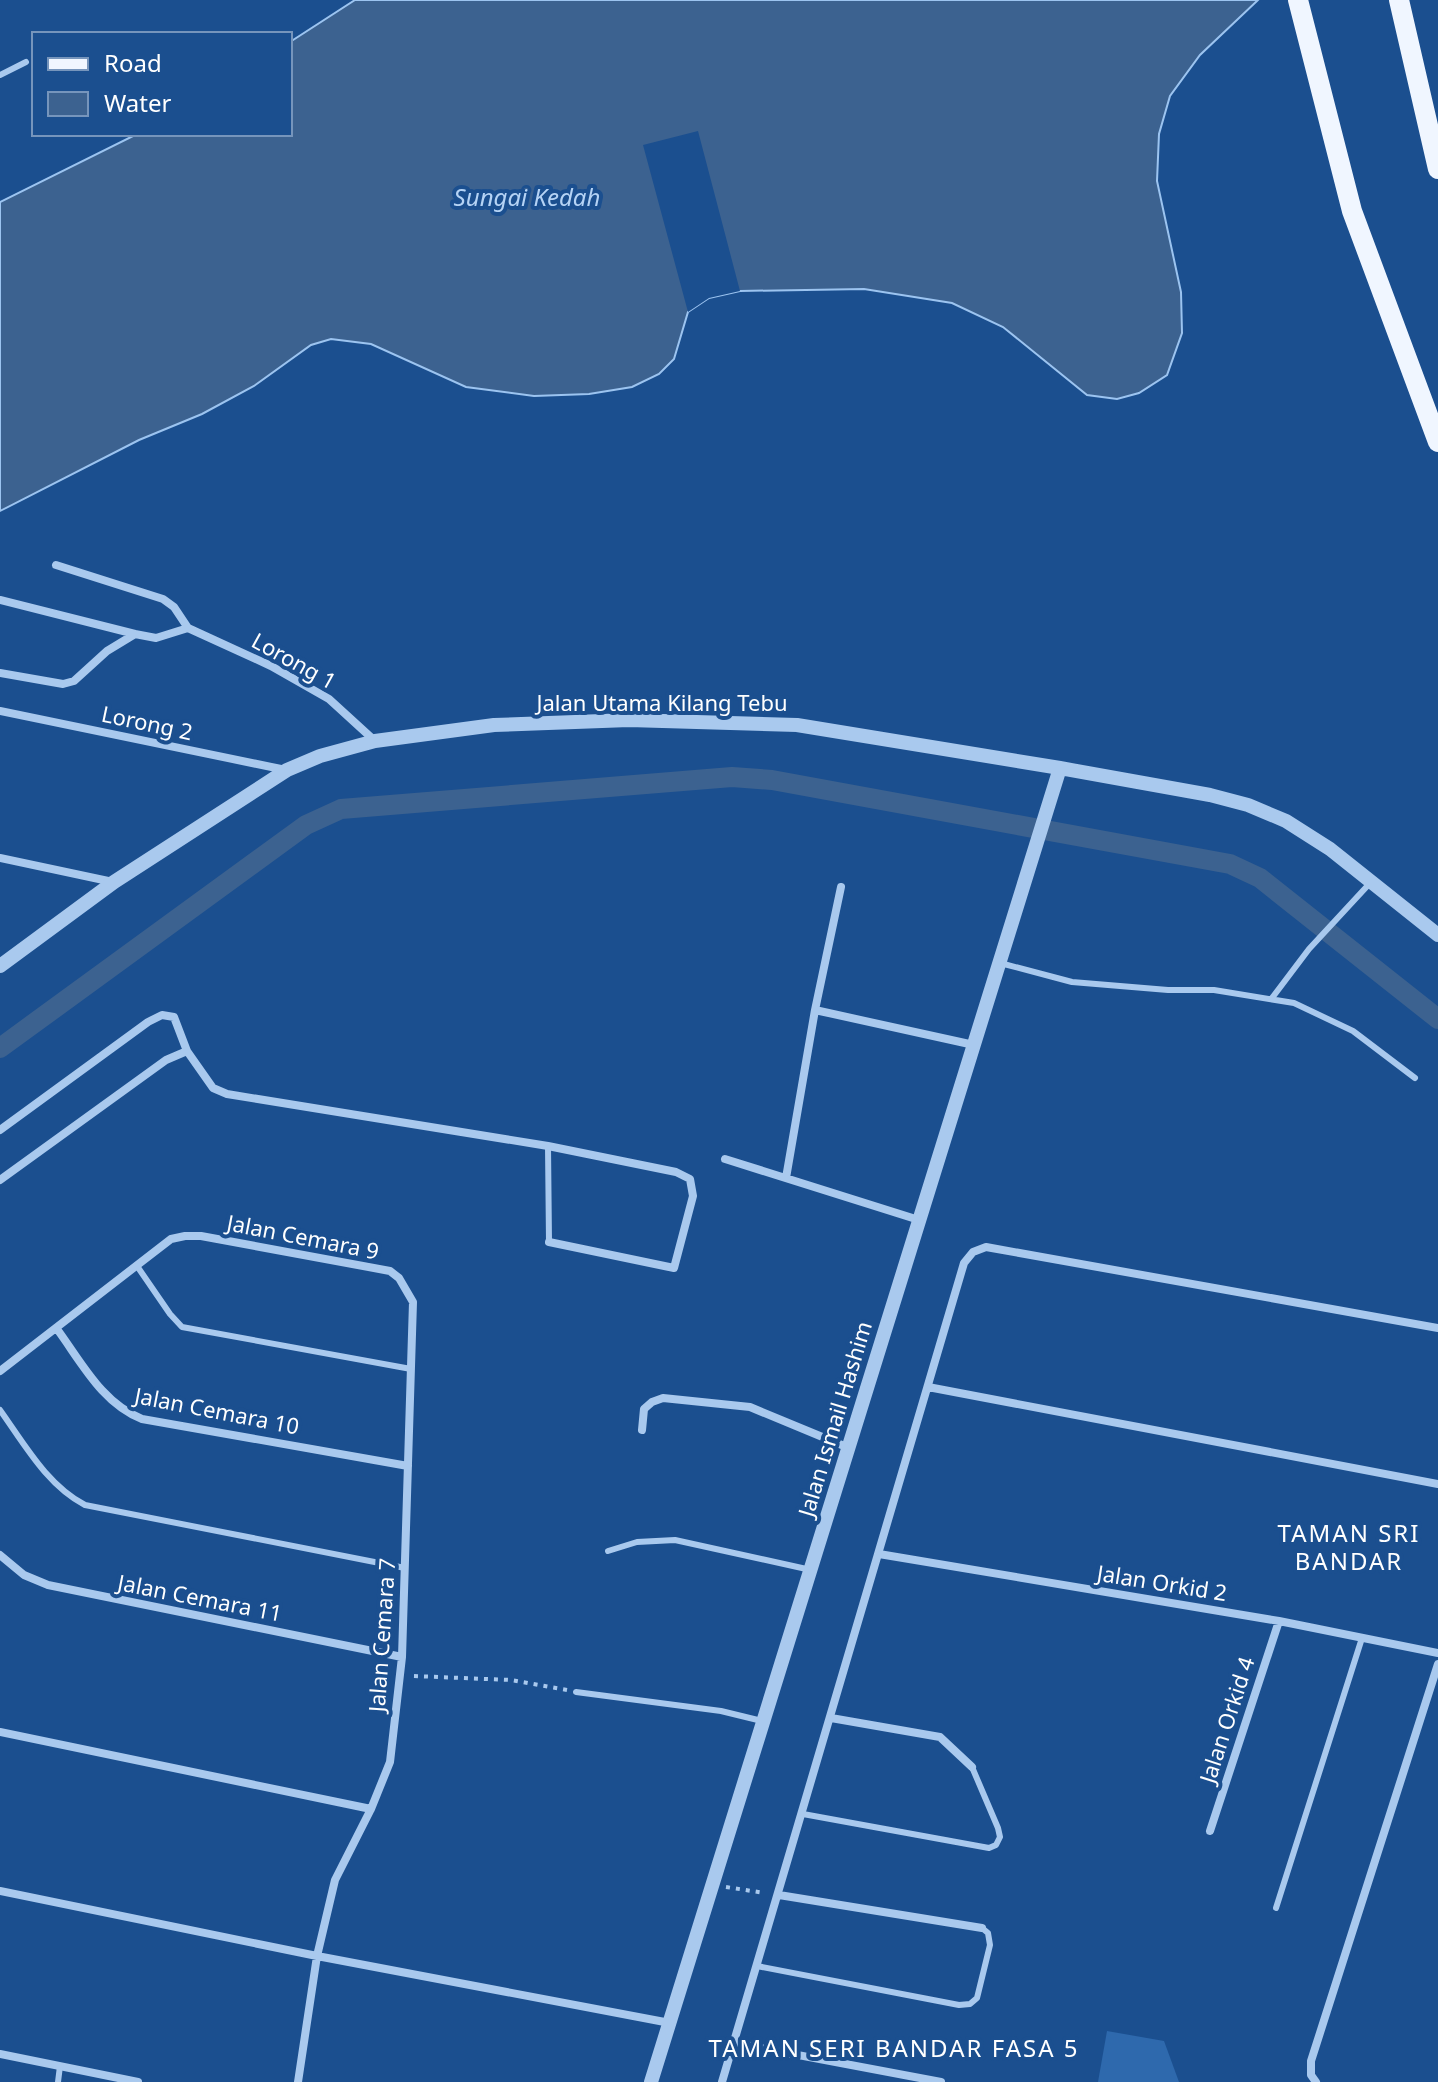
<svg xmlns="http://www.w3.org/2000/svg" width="1438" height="2082" font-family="'Noto Sans',sans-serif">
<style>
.green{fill:#2e69ad}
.water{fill:#3c6290;stroke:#9cc4f0;stroke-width:2}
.pier{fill:#1b4f8f}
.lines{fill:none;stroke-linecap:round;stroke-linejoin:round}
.canal{stroke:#3c6290;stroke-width:20}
.path{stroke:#a9c9ee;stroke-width:4;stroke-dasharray:4 6;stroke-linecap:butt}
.service{stroke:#a9c9ee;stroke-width:6}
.minor{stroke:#a9c9ee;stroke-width:8}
.tertiary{stroke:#a9c9ee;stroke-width:14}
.primary{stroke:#f0f6ff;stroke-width:20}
.labels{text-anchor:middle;stroke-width:8;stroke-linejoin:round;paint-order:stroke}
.street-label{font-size:22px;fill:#fff;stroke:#1b4f8f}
.water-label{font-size:24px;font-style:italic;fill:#b5d3f5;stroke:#1b4f8f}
.neighbourhood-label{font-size:24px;letter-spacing:2px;fill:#fff;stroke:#1b4f8f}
</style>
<rect width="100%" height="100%" fill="#1b4f8f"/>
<path class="green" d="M1107 2031 1164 2041 1179 2082H1098Z"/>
<path class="water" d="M355 0H1258L1200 55 1170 96 1159 134 1157 181 1181 292 1182 333 1167 375 1139 393 1117 399 1087 395 1003 327 952 303 864 289 740 291 709 298 688 312 674 359 659 374 632 387 589 394 534 396 466 387 371 344 331 339 311 345 254 386 202 414 139 440 0 511V202L137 134H290V42Z"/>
<path class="pier" d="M698 131 740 291 709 298 688 312 643 145Z"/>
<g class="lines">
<path class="canal" d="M0 1048 306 825 341 809 732 777 772 780 1230 864 1260 878 1438 1019"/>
<path class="path" d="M414 1676 511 1680 567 1690
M726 1887 765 1893"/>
<path class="service" d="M0 75 26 62
M1000 963 1072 982 1168 990H1214L1294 1003 1353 1031 1415 1078
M1272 998 1309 949 1371 882
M548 1146 549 1242
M137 1266 170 1314 182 1327 411 1369
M0 1410C25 1445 47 1485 85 1505L405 1568
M608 1551 637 1542 675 1540 811 1570
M576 1692 721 1711 762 1721
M803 1814 989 1848 996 1845 1000 1837 998 1828 972 1767
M1276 1908 1362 1638
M757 1966 959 2005 970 2004 977 1998 990 1945 988 1933 982 1928
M58 2082 60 2066"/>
<path class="minor" d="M56 565 163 599 174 607 188 628 271 666 329 699 375 741
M0 600 135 634
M0 673 63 684 74 681 107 651 135 634 156 638 188 628
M0 711 286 770
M0 858 113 882
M815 1010 974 1045
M0 1130 148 1022 162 1015 174 1017 187 1051
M725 1159 919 1220
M786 1178 815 1010 841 887
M0 1180 166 1060 187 1051 213 1088 227 1094 548 1146 676 1172 690 1179 693 1196 674 1268 549 1242
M57 1329C82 1363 102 1403 142 1419L408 1466
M0 1371 171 1239 185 1236H201L390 1271 399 1278 413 1302 402 1657 390 1762 371 1809 335 1880 317 1956 298 2082
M928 1387 1438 1484
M642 1430 644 1409 652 1402 663 1398 750 1407 849 1448
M879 1554 1279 1621 1438 1653
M0 1555 24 1575 48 1585 402 1657
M831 1718 940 1737 972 1767
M0 1732 371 1809
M1210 1831 1279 1621
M0 1891 317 1956 670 2023
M779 1895 982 1928
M734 2043 941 2082
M0 2054 138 2082
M722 2082 964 1263 973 1252 986 1247 1438 1328
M1316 2082 1311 2075V2061L1438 1664"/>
<path class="tertiary" d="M0 966 114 882 287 770 320 756 375 741 494 725 629 720 797 725 1060 768 1210 795 1248 805 1286 821 1330 849 1438 935
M651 2082 1060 768"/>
<path class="primary" d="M1298 0 1352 211 1438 442
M1399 0 1438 169"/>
</g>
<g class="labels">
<g class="street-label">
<text transform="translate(294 661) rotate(29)" y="8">Lorong 1</text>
<text x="662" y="711">Jalan Utama Kilang Tebu</text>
<text transform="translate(147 723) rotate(12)" y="8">Lorong 2</text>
<text transform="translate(303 1237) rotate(11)" y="8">Jalan Cemara 9</text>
<text transform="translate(217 1411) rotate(11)" y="8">Jalan Cemara 10</text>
<text transform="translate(835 1419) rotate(-73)" y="8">Jalan Ismail Hashim</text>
<text transform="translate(1162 1583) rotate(9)" y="8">Jalan Orkid 2</text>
<text transform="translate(200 1598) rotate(11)" y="8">Jalan Cemara 11</text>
<text transform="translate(382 1635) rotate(-86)" y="8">Jalan Cemara 7</text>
<text transform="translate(1227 1720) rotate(-72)" y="8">Jalan Orkid 4</text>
</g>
<g class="water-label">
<text x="527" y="206">Sungai Kedah</text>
</g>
<g class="neighbourhood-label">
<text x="1349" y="1542">TAMAN SRI<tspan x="1349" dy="28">BANDAR</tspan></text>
<text x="894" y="2057">TAMAN SERI BANDAR FASA 5</text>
</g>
</g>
<rect x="32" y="32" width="260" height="104" fill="#1b4f8f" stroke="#7695bc" stroke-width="2"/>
<rect x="48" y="58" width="40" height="12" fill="#f0f6ff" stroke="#7695bc" stroke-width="2"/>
<text x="104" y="72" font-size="24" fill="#ffffff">Road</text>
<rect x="48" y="92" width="40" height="24" fill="#3c6290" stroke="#7695bc" stroke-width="2"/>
<text x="104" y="112" font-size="24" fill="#ffffff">Water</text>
</svg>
